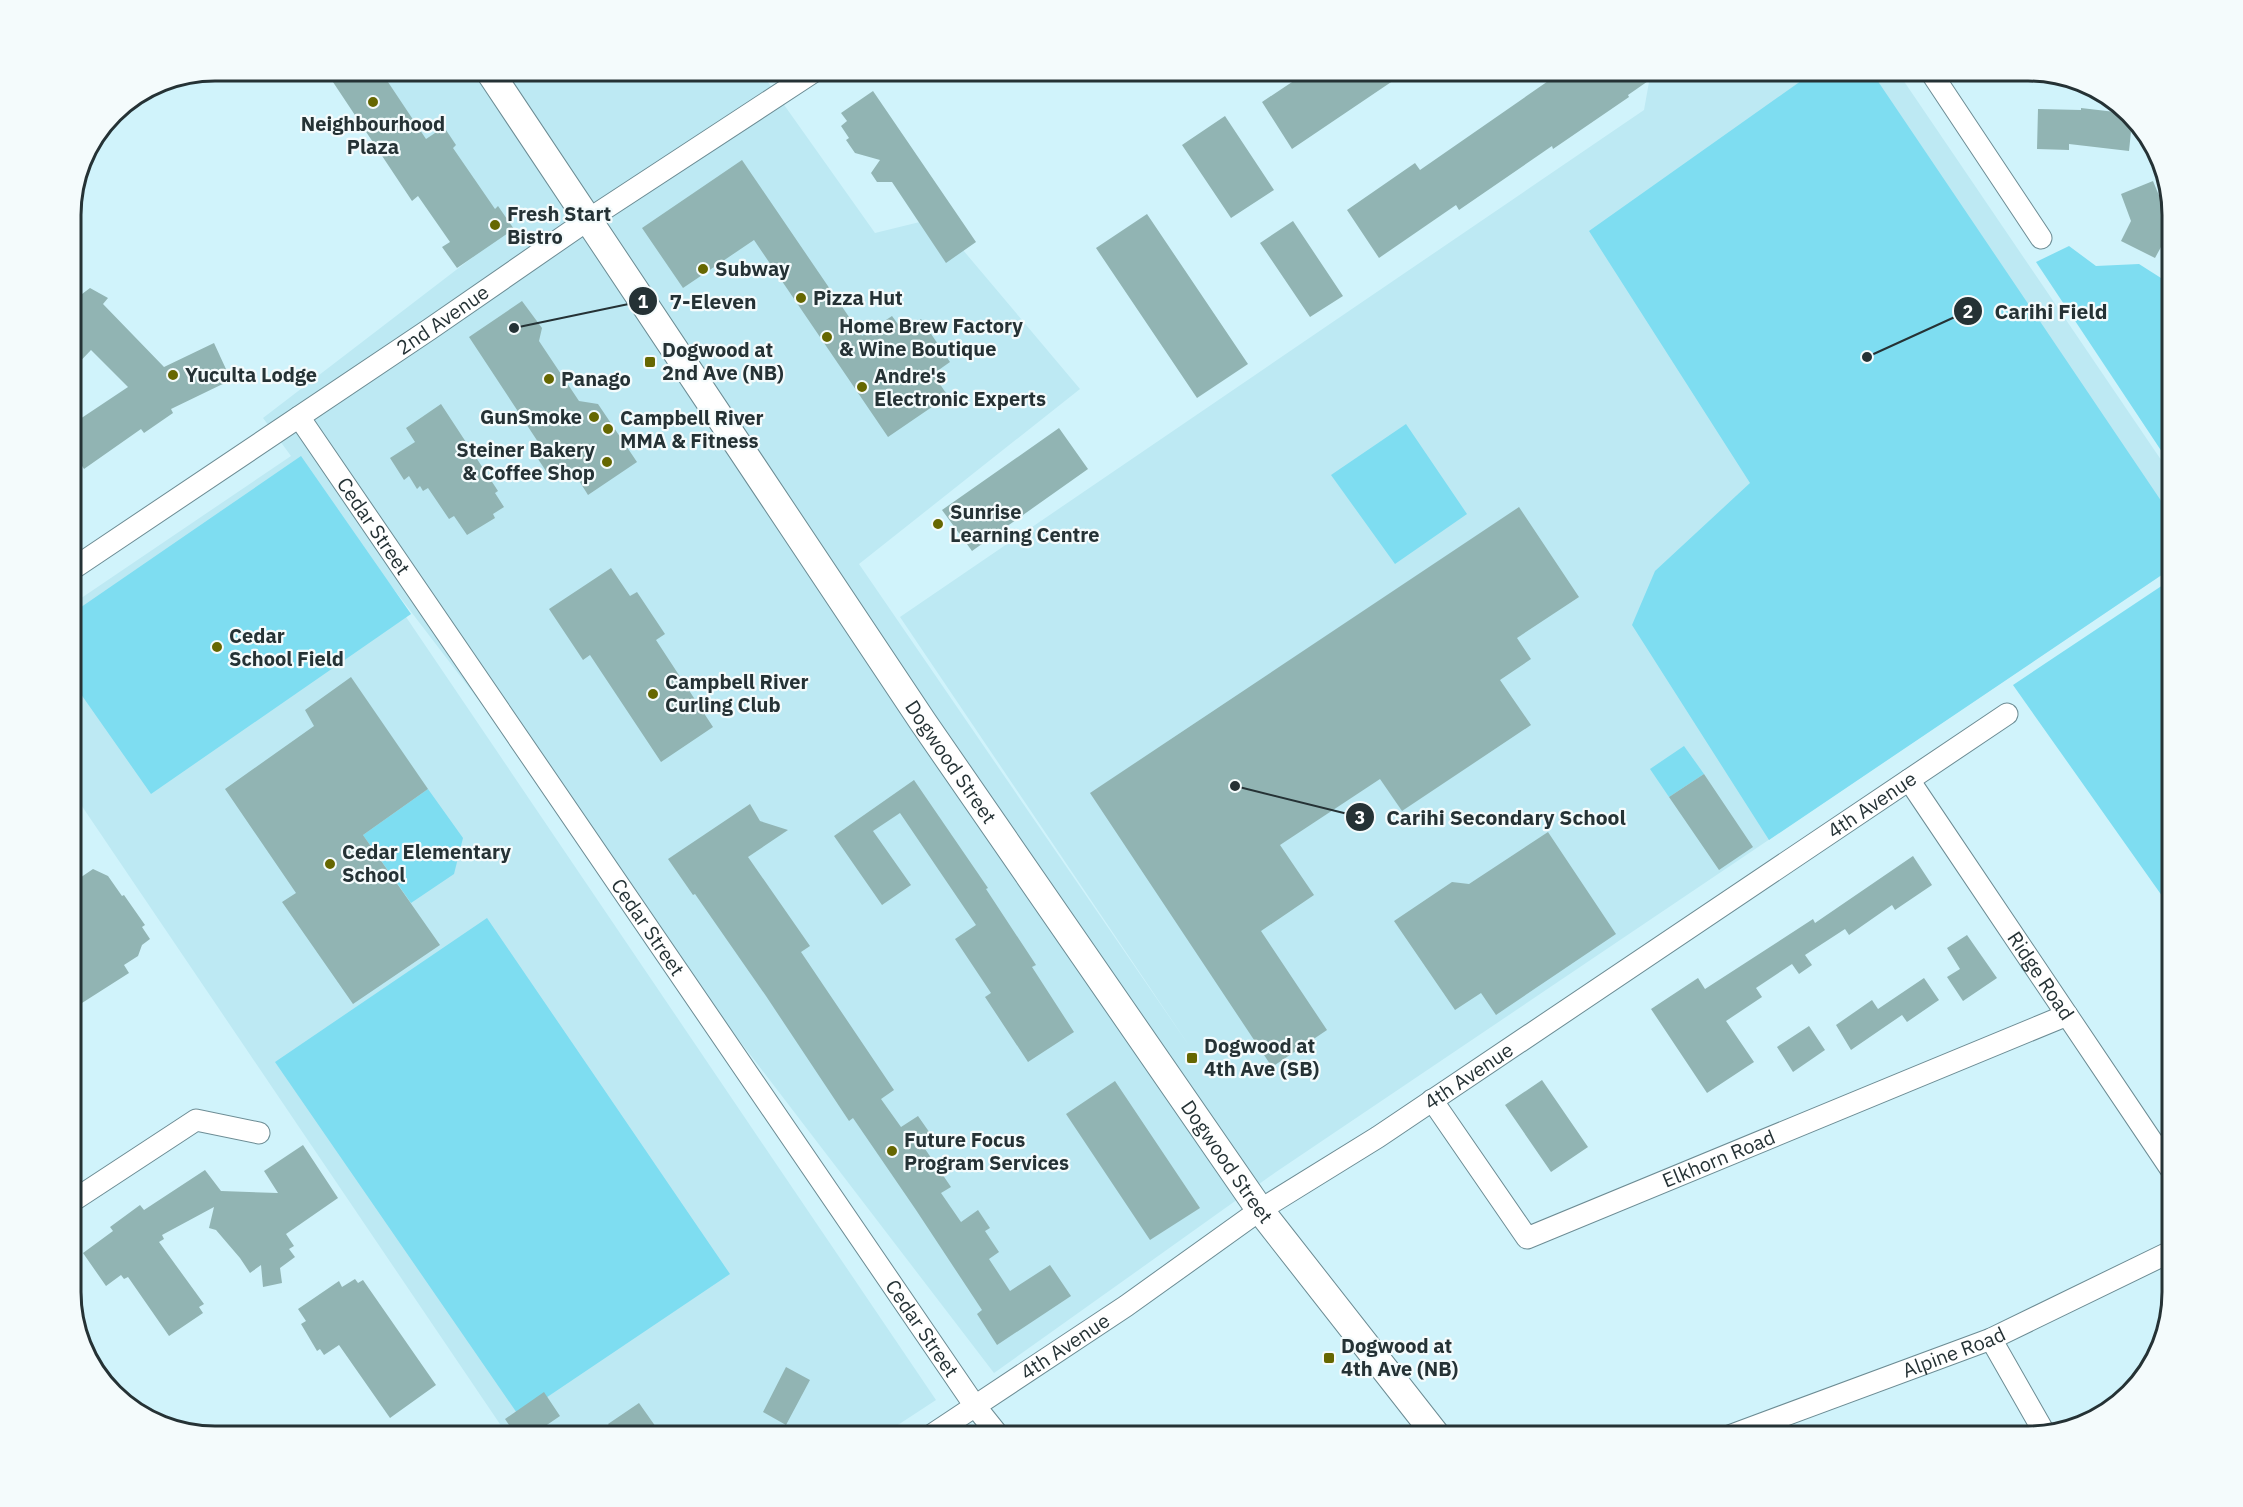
<svg xmlns="http://www.w3.org/2000/svg" width="2243" height="1507" font-family="'IBM Plex Sans',sans-serif">
<style>
.built{fill:#bde9f3}
.green{fill:#7eddf1}
.building{fill:#91b4b3}
.lines{fill:none;stroke-linecap:round;stroke-linejoin:round}
.minor-casing{stroke:#6c8c94;stroke-width:23}
.major-casing{stroke:#6c8c94;stroke-width:29}
.minor{stroke:#fff;stroke-width:21}
.major{stroke:#fff;stroke-width:27}
.poi-dot{fill:#666701;stroke:#f4fbfc;stroke-width:2}
.labels{text-anchor:middle;stroke-width:4.5;stroke-linejoin:round;paint-order:stroke}
.poi-label{font-size:20px;font-weight:bold;fill:#253235;stroke:#f4fbfc;text-anchor:start}
.street-label{font-size:20px;fill:#253235;stroke:#f4fbfc}
.rim{fill:none;stroke:#253235;stroke-width:3}
.leader{fill:none;stroke:#253235;stroke-width:2}
.callout-dot{fill:#253235;stroke:#f4fbfc;stroke-width:2}
.mark-label{font-size:18px;text-anchor:middle;font-weight:bold;fill:#fff}
.callout-label{font-size:21px;text-anchor:middle;font-weight:bold;fill:#253235;stroke:#f4fbfc;stroke-width:4.5;stroke-linejoin:round;paint-order:stroke}
</style>
<rect width="100%" height="100%" fill="#d0f3fb"/>
<path class="built" d="M340 71H760L875 233 936 218 1080 389 859 564 1192 1050 900 617 1644 110 1651 71H1897L2172 476V568L1276 1172 994 1373 337 515 936 1400 881 1436H508L71 790V605L291 456 263 418 473 257Z"/>
<path class="green" d="M1815 71H1871L2172 517V568L1769 840 1632 625 1655 571 1750 483 1589 231Z
M2069 246 2096 266 2139 264 2172 285V467L2036 262Z
M1406 424 1467 514 1395 564 1331 475Z
M301 456 411 614 151 794 71 680V614Z
M2172 579V910L2013 685Z
M1684 746 1704 774 1669 797 1650 769Z
M428 789 463 838 454 874 411 903 363 835Z
M487 918 730 1274 519 1416 275 1062Z"/>
<path class="building" d="M325 70H380L426 139 444 127 456 145 453 148 495 209 498 206 514 229 457 268 442 247 450 242 418 196 412 201Z
M1310 70H1409L1292 149 1262 102Z
M1564 70H1664L1628 95 1629 97 1553 149 1552 146 1459 210 1456 205 1379 258 1347 210 1415 163 1420 170Z
M873 91 976 242 946 263 892 182H877L871 173 880 160 855 153 846 140 849 138 841 126 847 121 841 113Z
M2081 108 2124 113 2132 122 2129 151 2069 144V150L2037 149 2038 109 2081 110Z
M1225 116 1274 190 1231 218 1182 145Z
M742 160 862 336 892 316 903 331 921 319 950 362 933 374 948 396 888 437 754 240 683 288 642 228Z
M2153 181 2169 220 2172 222V239L2167 250 2161 247 2155 258 2121 241 2131 221 2121 194Z
M1147 214 1248 364 1197 398 1096 248Z
M1293 221 1343 296 1310 317 1260 243Z
M90 288 108 298 103 304 164 367 214 343 231 380 171 409 173 413 144 433 141 429 84 469 77 458 71 462V425L128 387 91 350 71 371V314L81 302 78 297Z
M522 301 542 328 539 341 579 401 598 404 637 462 588 495 571 468 552 480 532 450 540 445 469 337Z
M441 404 498 491 495 493 504 507 493 514 495 518 467 535 454 516 449 519 428 488 423 491 420 486 417 489 409 476 404 480 390 458 415 442 406 428Z
M1059 428 1088 469 972 551 942 510Z
M1519 507 1579 597 1517 638 1531 659 1500 680 1531 725 1402 811 1380 779 1280 845 1314 895 1261 931 1327 1030 1272 1067 1090 793Z
M611 568 630 596 637 592 665 634 656 640 713 727 661 762 590 655 583 660 549 609Z
M351 677 428 789 363 835 440 945 353 1004 282 902 296 893 225 789 314 726 305 710Z
M1704 774 1753 847 1719 870 1669 797Z
M914 780 988 888 986 889 1036 965 1032 967 1074 1032 1028 1062 985 997 991 993 955 939 976 925 900 813 873 831 911 885 882 905 834 836Z
M750 804 760 821 788 830 748 857 810 946 801 952 894 1090 881 1099 901 1127 918 1116 932 1136 921 1143 951 1187 941 1193 961 1222 978 1210 990 1228 985 1231 999 1252 989 1259 1010 1291 1050 1265 1071 1296 997 1345 977 1314 982 1310 916 1210 853 1118 849 1121 766 996 695 894 693 895 668 859Z
M1548 832 1616 934 1496 1015 1481 993 1455 1010 1394 921 1452 882 1469 884Z
M1913 856 1932 885 1895 910 1892 905 1849 935 1845 929 1805 955 1812 965 1799 974 1792 964 1756 988 1762 997 1726 1021 1754 1062 1707 1093 1651 1009 1698 978 1705 989 1813 919 1815 923Z
M93 869 108 876 122 896 124 895 145 925 142 927 150 939 142 945 138 956 124 965 129 973 71 1010V884Z
M1967 935 1997 978 1963 1001 1947 977 1960 969 1947 948Z
M1924 978 1939 1000 1907 1022 1902 1015 1851 1050 1836 1025 1872 1000 1878 1009Z
M1809 1026 1825 1050 1793 1072 1777 1047Z
M1542 1080 1588 1147 1551 1172 1505 1105Z
M1115 1081 1200 1208 1150 1240 1066 1114Z
M303 1145 338 1198 286 1234 294 1246 289 1249 295 1257 280 1268 282 1283 263 1287 261 1265 250 1273 240 1258 216 1230 209 1228 214 1207 162 1235 164 1239 159 1242 204 1304 199 1307 203 1313 169 1336 128 1277 124 1279 121 1275 106 1286 83 1253 113 1231 110 1227 140 1205 144 1210 205 1170 221 1191 278 1193 264 1171Z
M355 1279 358 1283 363 1280 436 1385 390 1418 339 1345 324 1355 320 1349 317 1351 301 1324 306 1321 298 1309 339 1281 342 1287Z
M786 1367 810 1380 786 1425 763 1412Z
M544 1392 560 1416 541 1429 546 1437H517L505 1419Z
M639 1403 663 1437H617L608 1424Z"/>
<g class="lines">
<defs>
<g id="minor">
<path d="M1930 71 2041 238"/>
<path id="s1" d="M299 417 975 1406 999 1436"/>
<path id="s2" d="M71 570 430 329 589 219 815 71"/>
<path id="s3" d="M1909 780 2172 1171"/>
<path id="s4" d="M1432 1100 1527 1238 2067 1015"/>
<path d="M71 1202 196 1120 259 1133"/>
<path d="M1991 1339 2044 1432"/>
<path id="s5" d="M930 1436 1126 1306 1260 1210 1378 1137 2007 714"/>
<path id="s6" d="M1729 1436 1991 1339 2172 1251"/>
</g>
<g id="major">
<path id="s7" d="M489 71 923 722 1260 1210 1437 1436"/>
</g>
</defs>
<use href="#minor" class="minor-casing"/>
<use href="#major" class="major-casing"/>
<use href="#minor" class="minor"/>
<use href="#major" class="major"/>
</g>
<g class="poi-dot">
<circle cx="373" cy="102" r="6"/>
<circle cx="495" cy="225" r="6"/>
<circle cx="703" cy="269" r="6"/>
<circle cx="801" cy="298" r="6"/>
<circle cx="827" cy="337" r="6"/>
<rect x="644" y="356" width="12" height="12" rx="3"/>
<circle cx="173" cy="375" r="6"/>
<circle cx="549" cy="379" r="6"/>
<circle cx="862" cy="387" r="6"/>
<circle cx="594" cy="417" r="6"/>
<circle cx="608" cy="429" r="6"/>
<circle cx="607" cy="462" r="6"/>
<circle cx="938" cy="524" r="6"/>
<circle cx="217" cy="647" r="6"/>
<circle cx="653" cy="694" r="6"/>
<circle cx="330" cy="864" r="6"/>
<rect x="1186" y="1052" width="12" height="12" rx="3"/>
<circle cx="892" cy="1151" r="6"/>
<rect x="1323" y="1352" width="12" height="12" rx="3"/>
</g>
<g class="labels">
<g class="poi-label">
<text x="373" y="131" text-anchor="middle">Neighbourhood<tspan x="373" dy="23">Plaza</tspan></text>
<text x="507" y="221">Fresh Start<tspan x="507" dy="23">Bistro</tspan></text>
<text x="715" y="276">Subway</text>
<text x="813" y="305">Pizza Hut</text>
<text x="839" y="333">Home Brew Factory<tspan x="839" dy="23">&amp; Wine Boutique</tspan></text>
<text x="662" y="357">Dogwood at<tspan x="662" dy="23">2nd Ave (NB)</tspan></text>
<text x="185" y="382">Yuculta Lodge</text>
<text x="874" y="383">Andre's<tspan x="874" dy="23">Electronic Experts</tspan></text>
<text x="561" y="386">Panago</text>
<text x="582" y="424" text-anchor="end">GunSmoke</text>
<text x="620" y="425">Campbell River<tspan x="620" dy="23">MMA &amp; Fitness</tspan></text>
<text x="595" y="457" text-anchor="end">Steiner Bakery<tspan x="595" dy="23">&amp; Coffee Shop</tspan></text>
<text x="950" y="519">Sunrise<tspan x="950" dy="23">Learning Centre</tspan></text>
<text x="229" y="643">Cedar<tspan x="229" dy="23">School Field</tspan></text>
<text x="665" y="689">Campbell River<tspan x="665" dy="23">Curling Club</tspan></text>
<text x="342" y="859">Cedar Elementary<tspan x="342" dy="23">School</tspan></text>
<text x="1204" y="1053">Dogwood at<tspan x="1204" dy="23">4th Ave (SB)</tspan></text>
<text x="904" y="1147">Future Focus<tspan x="904" dy="23">Program Services</tspan></text>
<text x="1341" y="1353">Dogwood at<tspan x="1341" dy="23">4th Ave (NB)</tspan></text>
</g>
<g class="street-label">
<text dy="7" stroke="none"><textPath href="#s2" startOffset="448">2nd Avenue</textPath></text>
<text dy="7" stroke="none"><textPath href="#s1" startOffset="132">Cedar Street</textPath></text>
<text dy="7" stroke="none"><textPath href="#s7" startOffset="831">Dogwood Street</textPath></text>
<text dy="7" stroke="none"><textPath href="#s5" startOffset="1134">4th Avenue</textPath></text>
<text dy="7" stroke="none"><textPath href="#s1" startOffset="618">Cedar Street</textPath></text>
<text dy="7" stroke="none"><textPath href="#s3" startOffset="236">Ridge Road</textPath></text>
<text dy="7" stroke="none"><textPath href="#s5" startOffset="648">4th Avenue</textPath></text>
<text dy="7" stroke="none"><textPath href="#s4" startOffset="375">Elkhorn Road</textPath></text>
<text dy="7" stroke="none"><textPath href="#s7" startOffset="1317">Dogwood Street</textPath></text>
<text dy="7" stroke="none"><textPath href="#s1" startOffset="1104">Cedar Street</textPath></text>
<text dy="7" stroke="none"><textPath href="#s5" startOffset="162">4th Avenue</textPath></text>
<text dy="7" stroke="none"><textPath href="#s6" startOffset="240">Alpine Road</textPath></text>
</g>
</g>
<path d="M0 0H2243V1507H0ZM215 81H2028A134 134 0 0 1 2162 215V1292A134 134 0 0 1 2028 1426H215A134 134 0 0 1 81 1292V215A134 134 0 0 1 215 81Z" fill="#f4fbfc" fill-rule="evenodd"/>
<path class="rim" d="M215 81H2028A134 134 0 0 1 2162 215V1292A134 134 0 0 1 2028 1426H215A134 134 0 0 1 81 1292V215A134 134 0 0 1 215 81Z"/>
<path class="leader" d="M514 328L643 301M1867 357L1968 311M1235 786L1360 817"/>
<g class="callout-dot">
<circle cx="514" cy="328" r="6"/>
<circle cx="1867" cy="357" r="6"/>
<circle cx="1235" cy="786" r="6"/>
<circle cx="643" cy="301" r="15"/>
<circle cx="1968" cy="311" r="15"/>
<circle cx="1360" cy="817" r="15"/>
</g>
<g class="mark-label">
<text x="643" y="308">1</text>
<text x="1968" y="318">2</text>
<text x="1360" y="824">3</text>
</g>
<g class="callout-label">
<text x="713" y="309">7-Eleven</text>
<text x="2051" y="319">Carihi Field</text>
<text x="1506" y="825">Carihi Secondary School</text>
</g>
</svg>
